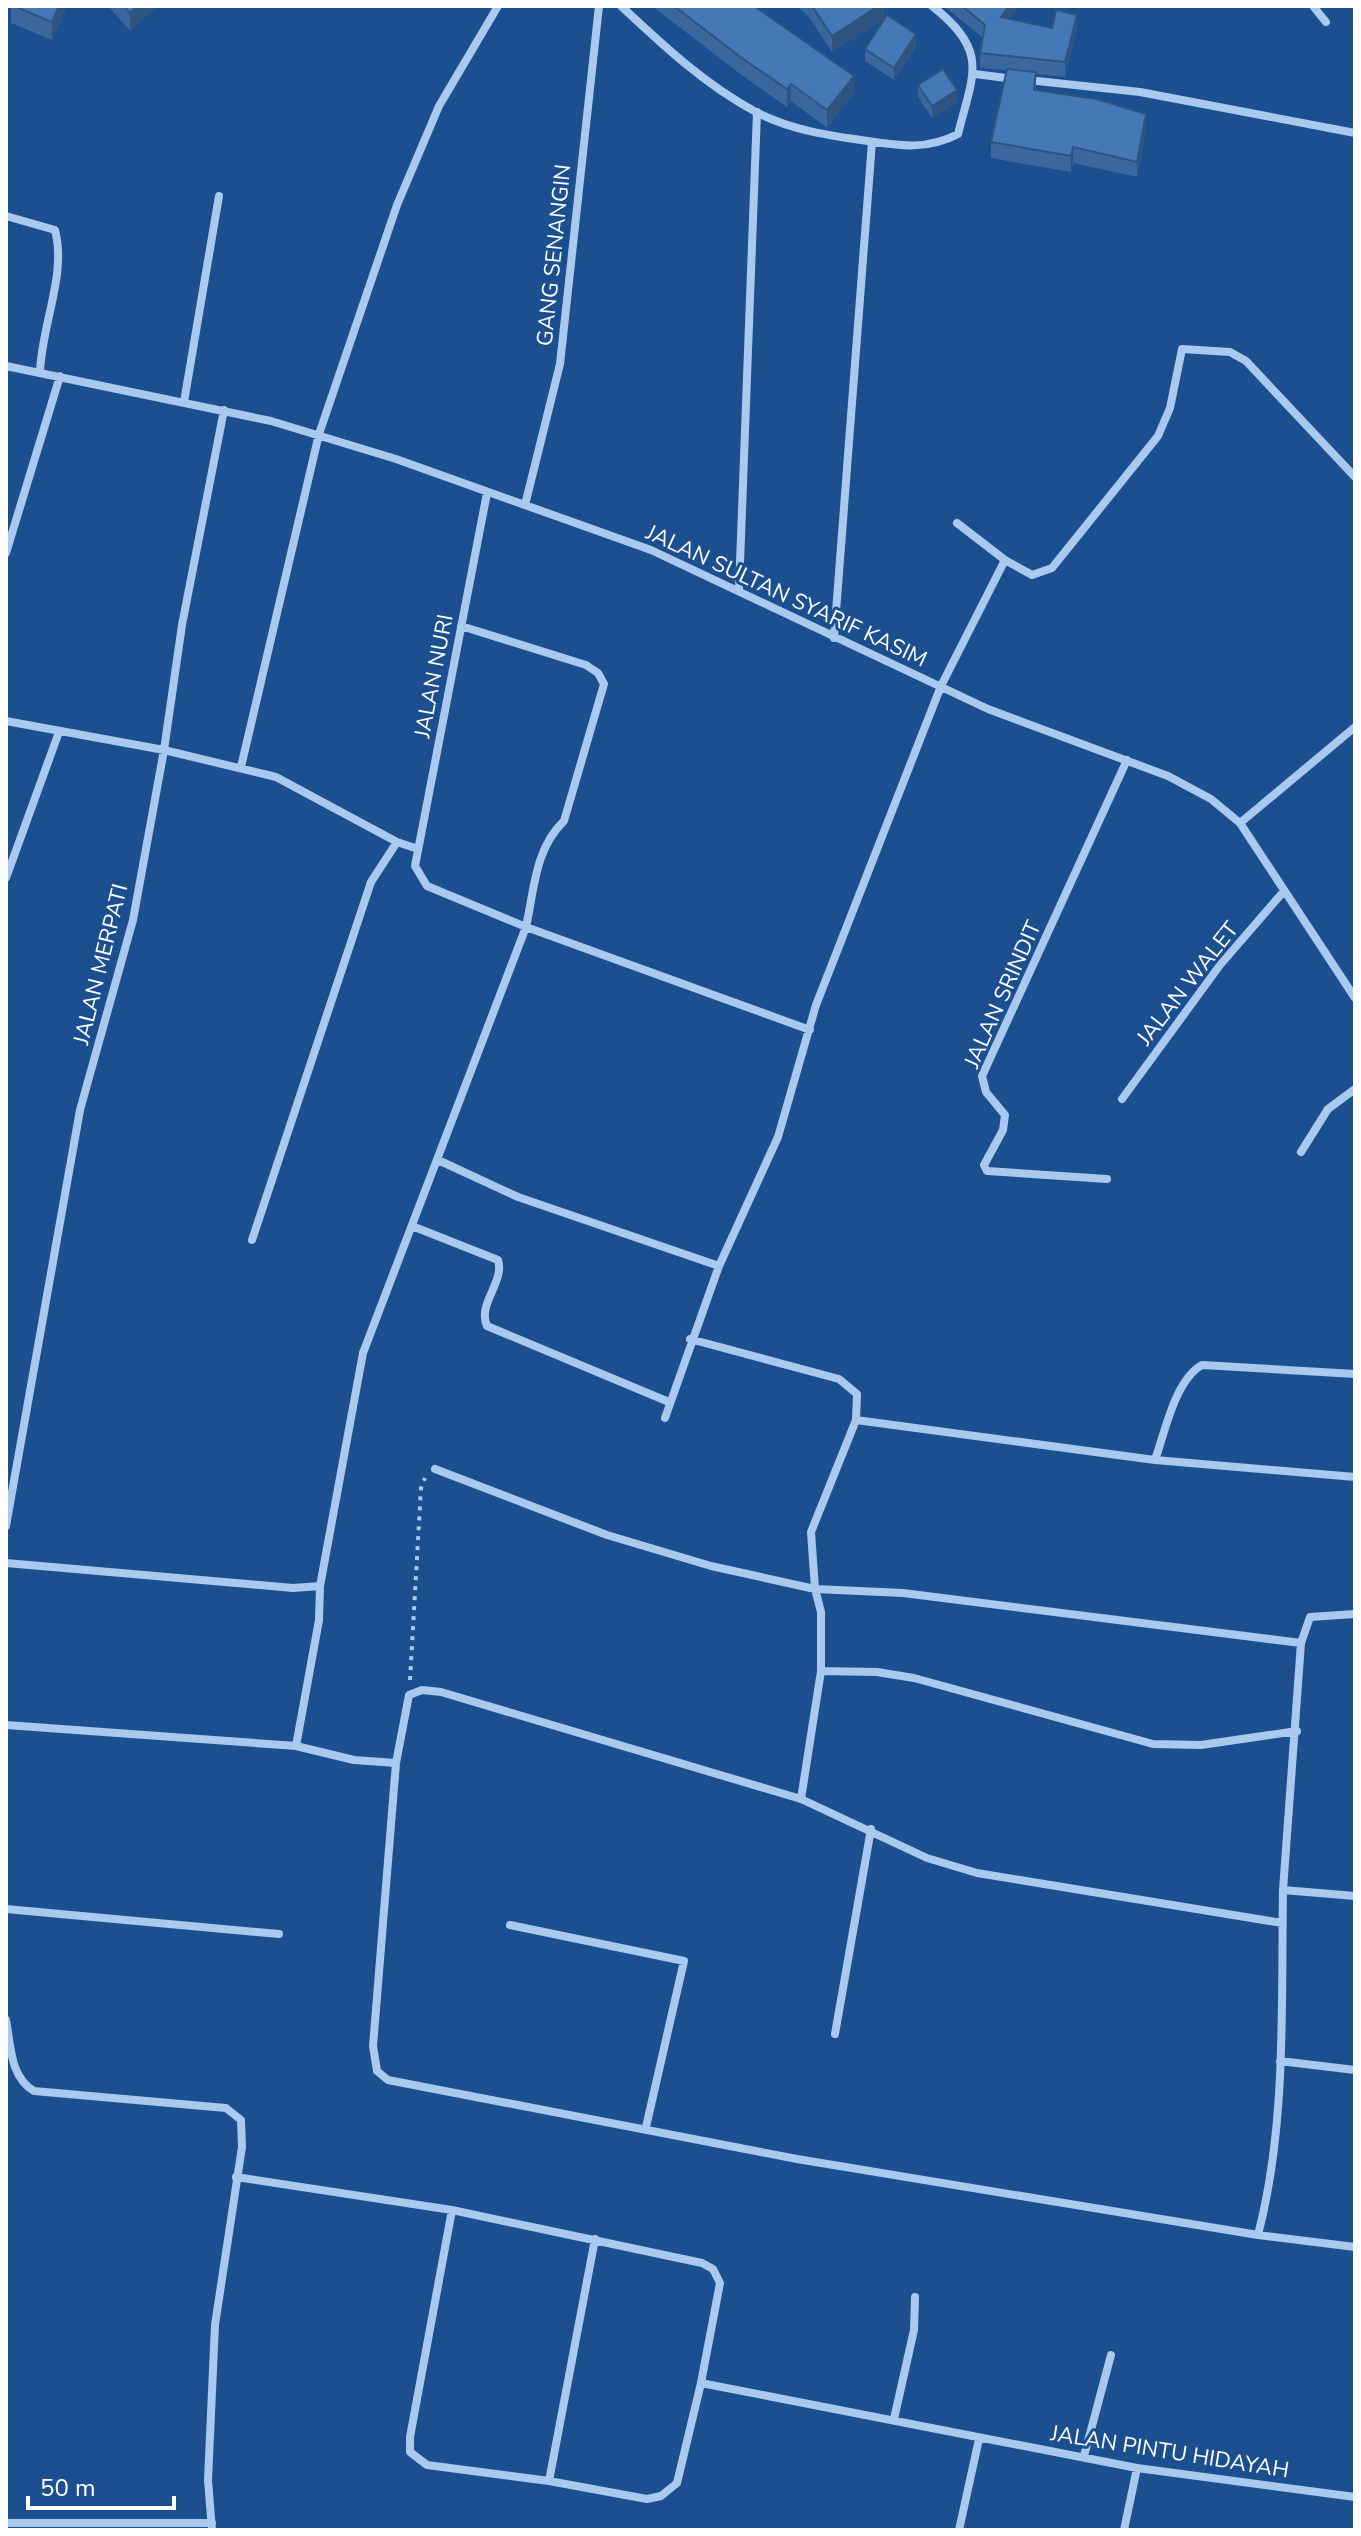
<svg xmlns="http://www.w3.org/2000/svg" width="1361" height="2536" font-family="'Nunito Sans',sans-serif">
<style>
.lines{fill:none;stroke-linecap:round;stroke-linejoin:round}
.path{stroke:#a9c9ee;stroke-width:4;stroke-dasharray:4 6;stroke-linecap:butt}
.minor{stroke:#a9c9ee;stroke-width:8}
.wall{fill:#3a679d}
.shaded-wall{fill:#305480}
.building{fill:#4478b7;stroke:#305480;stroke-width:2}
.labels{text-anchor:middle;stroke-width:6;stroke-linejoin:round;paint-order:stroke}
.street-label{font-size:22px;fill:#fff;stroke:#1b4f8f}
</style>
<rect width="100%" height="100%" fill="#1b4f8f"/>
<g class="lines">
<path class="path" d="M410 1680 421 1488 425 1478"/>
<path class="minor" d="M621 6C663 45 705 85 756 112 790 130 831 136 868 141 900 146 928 150 958 134 973 74 990 51 932 6
M1313 6 1326 22
M975 74 1014 79
M1028 80 1140 92 1355 133
M6 216 55 230C67 275 41 326 40 373
M6 366 271 421 396 459 651 550 988 709 1168 776 1211 799 1240 823 1355 998
M184 402 219 196
M525 505 560 364 599 6
M957 523 1005 560
M6 553 60 376
M739 590 757 112
M461 626 586 665 598 673 604 684 564 821C535 848 534 891 526 927L810 1030
M834 638 872 142
M6 721 164 750 276 777 397 842
M241 767 319 434 397 205 439 106 498 6
M1240 823 1355 727
M6 878 59 732
M1122 1099 1220 965 1284 891
M1301 1152 1328 1109 1355 1089
M438 1160 518 1197 719 1266
M1107 1179 987 1171 984 1165 1003 1130 1005 1115 986 1092 982 1076 1127 760
M412 1226 498 1260C505 1282 477 1304 487 1326L669 1402
M252 1240 371 882 397 842 418 849
M690 1339 839 1379 857 1394 856 1420
M665 1418 719 1266 778 1137 816 1005 941 686 1005 560 1032 575 1052 568 1158 436 1170 408 1182 349 1230 352 1246 361 1355 477
M1155 1460C1165 1432 1175 1380 1202 1365L1355 1374
M435 1469 607 1535 711 1566 815 1589 903 1593 1301 1643
M6 1526 80 1110 133 920 164 750 182 625 224 410
M6 1563 293 1588 320 1586 319 1620 296 1746
M320 1586 363 1353 526 927 427 886 415 866 487 493
M821 1671 877 1672 914 1678 1153 1744 1201 1745 1297 1731
M6 1725 296 1746 354 1760 396 1763 373 2046 377 2071 388 2080 797 2159 1258 2235 1355 2247
M396 1763 409 1695 422 1690 441 1692 801 1799 927 1858 977 1873 1282 1923
M801 1799 821 1671V1612L815 1589 811 1532 856 1420 1155 1460 1355 1477
M1283 1890 1301 1643 1310 1617 1355 1614
M6 1909 279 1934
M510 1925 684 1961 646 2127
M6 2020C11 2046 10 2077 34 2091L226 2108 241 2120 242 2147 215 2325 208 2480 212 2530
M835 2034 871 1829
M1280 2061 1355 2070
M236 2177 452 2210 702 2263 713 2269 720 2283 701 2383 1137 2468 1355 2497
M452 2210 410 2437V2452L427 2465 549 2481 647 2499 661 2496 677 2483 701 2383
M1258 2235C1287 2124 1281 2004 1283 1890L1355 1896
M894 2419 914 2330 915 2297
M1084 2456 1111 2355
M549 2481 595 2239
M6 2523H212
M959 2530 979 2439
M1124 2530 1137 2468"/>
</g>
<path class="wall" d="M11 6H67L52 40 11 23Z
M108 6H158L130 31Z
M652 6H754L854 93 827 128 791 101 787 107 743 76Z
M797 6H884V19L832 52 809 17Z
M944 6H1019L1010 19 1052 28 1077 30 1065 77 1036 74V90L1146 130 1137 177 1073 163 1071 172 991 158V142L1006 70 980 68V53L983 38Z
M916 47 894 80 865 61V49Z
M918 85 957 102 932 118 918 97Z"/>
<path class="shaded-wall" d="M59 6H67L52 40V22Z
M137 6H158L130 31V13Z
M878 6H884V19L832 52V36Z
M1009 6H1019L1001 32V17Z
M1077 15V30L1065 77V62Z
M916 34V47L894 80V68Z
M854 76V93L827 128V110Z
M791 84V101L787 107V89Z
M957 90V102L932 118V106Z
M1146 114V130L1137 177V162Z
M1073 147V163L1071 172V156Z"/>
<path class="building" d="M14 6H59L52 22Z
M124 6H137L130 13Z
M674 6H754L854 76 827 110 791 84 787 89 743 59Z
M812 6H878L832 36Z
M962 6H1009L1001 17 1052 28 1056 10 1077 15 1065 62 980 53 985 25Z
M887 15 916 34 894 68 865 49Z
M943 69 957 90 932 106 918 85Z
M1007 69 1036 72 1034 90 1096 99 1146 114 1137 162 1073 147 1071 156 991 142Z"/>
<g class="labels">
<g class="street-label">
<text transform="translate(553 255) rotate(-84)" y="8">GANG SENANGIN</text>
<text transform="translate(787 595) rotate(25)" y="8">JALAN SULTAN SYARIF KASIM</text>
<text transform="translate(433 676) rotate(-79)" y="8">JALAN NURI</text>
<text transform="translate(100 964) rotate(-76)" y="8">JALAN MERPATI</text>
<text transform="translate(1187 983) rotate(-52)" y="8">JALAN WALET</text>
<text transform="translate(1002 994) rotate(-66)" y="8">JALAN SRINDIT</text>
<text transform="translate(1170 2451) rotate(9)" y="8">JALAN PINTU HIDAYAH</text>
</g>
</g>
<rect width="1361" height="2536" fill="none" stroke="#ffffff" stroke-width="16"/>
<path d="M28 2496v12h146v-12" fill="none" stroke="#ffffff" stroke-width="4"/>
<text x="40" y="2496" font-size="24" fill="#ffffff" stroke="#1b4f8f" stroke-width="6" paint-order="stroke">50 m</text>
</svg>
